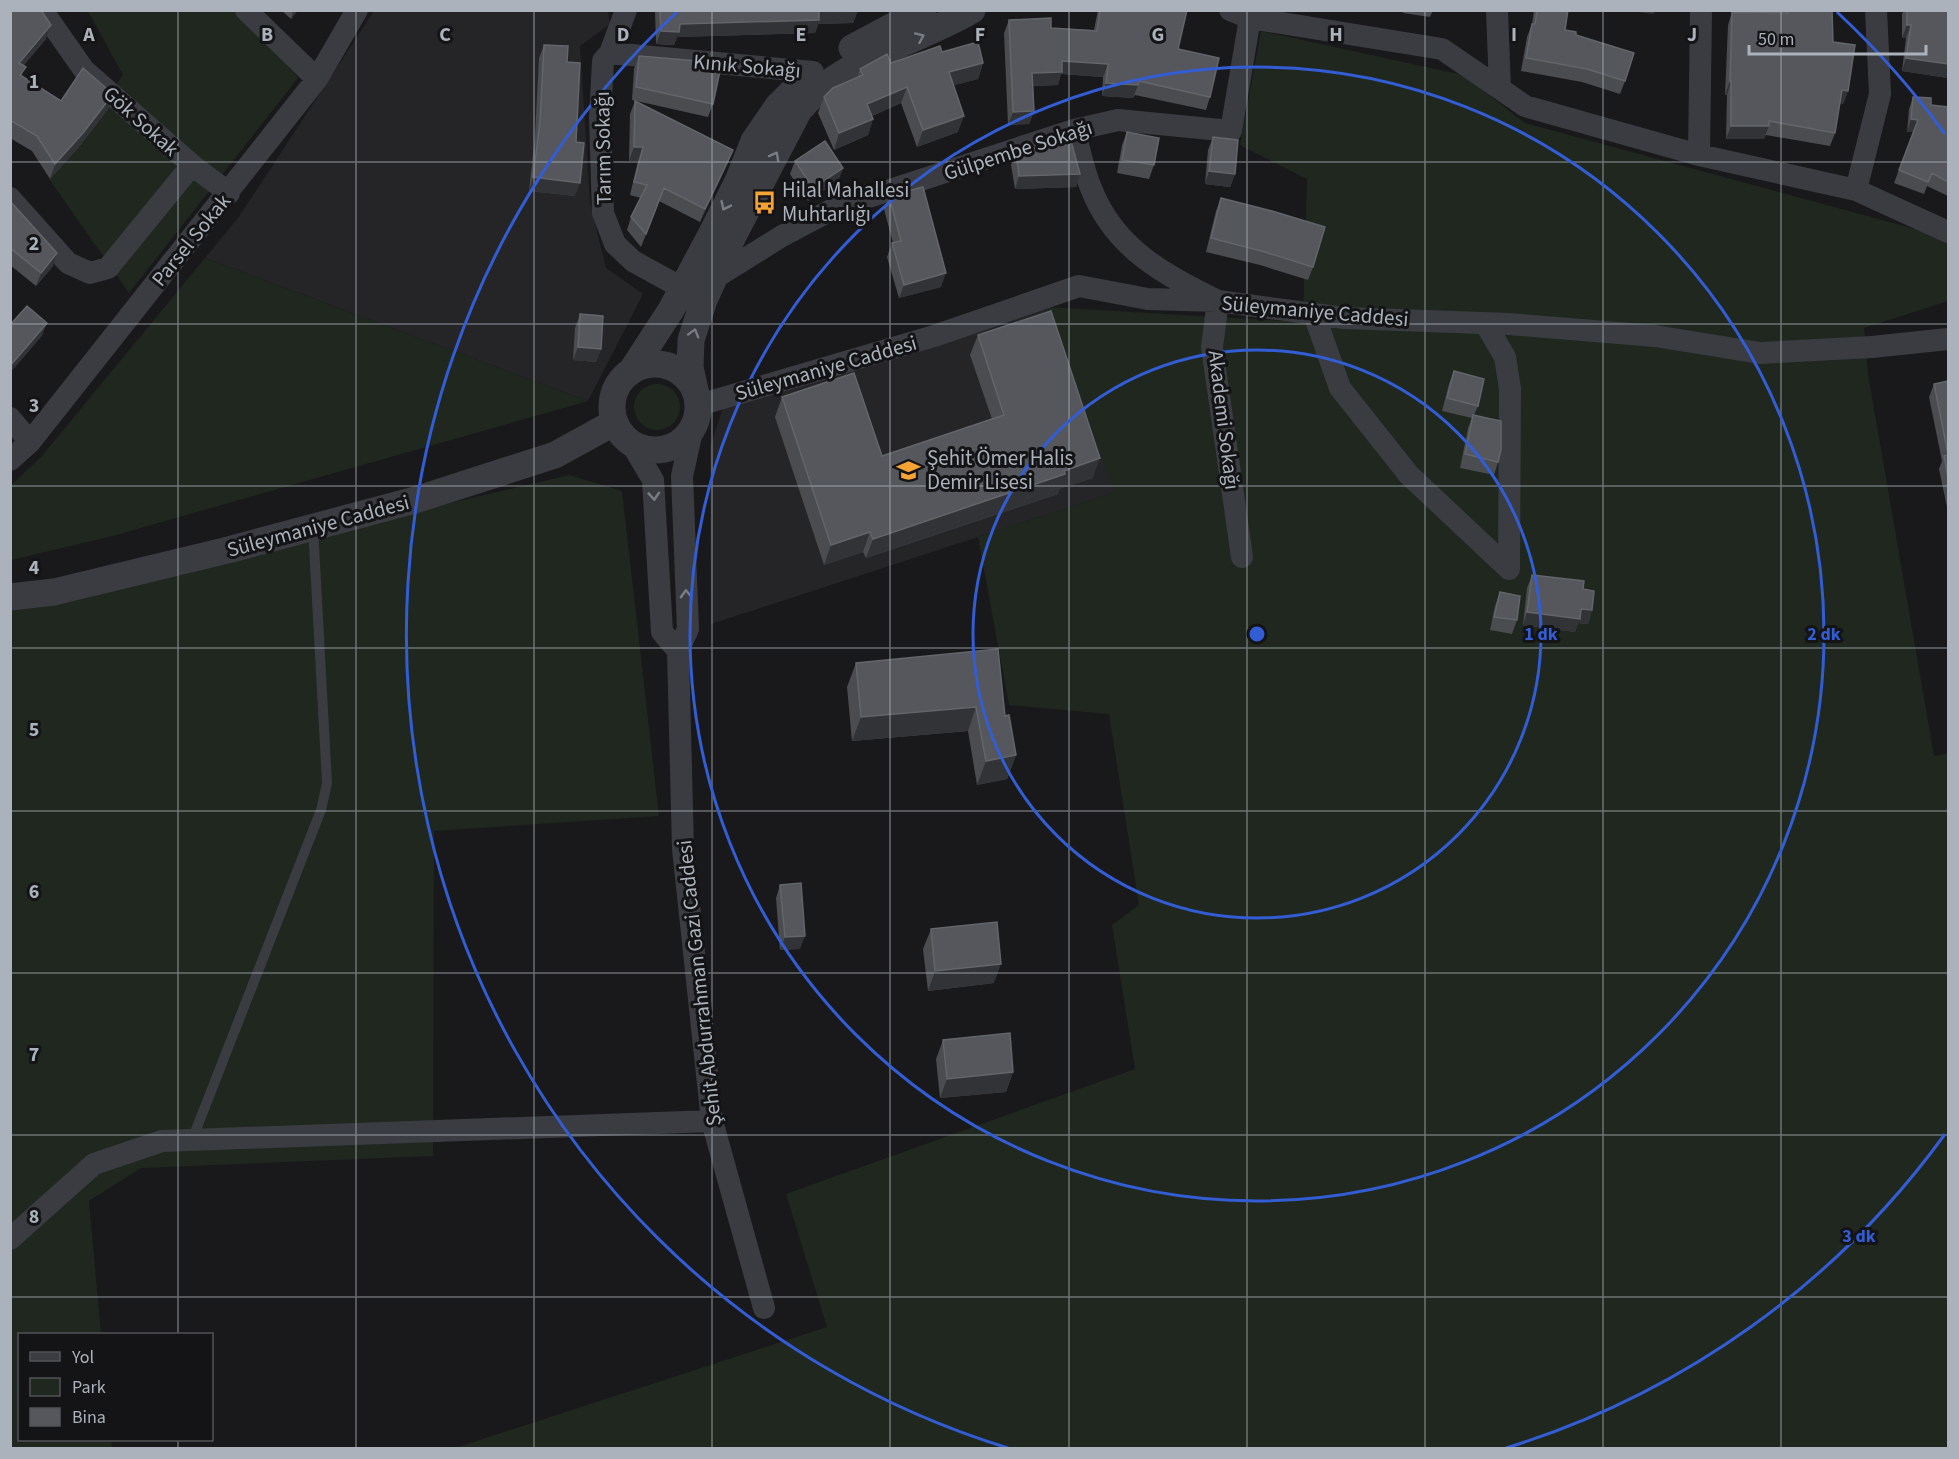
<svg xmlns="http://www.w3.org/2000/svg" width="1959" height="1459" font-family="'Source Sans 3',sans-serif">
<style>
.built{fill:#252528}
.green{fill:#1f271f}
.lines{fill:none;stroke-linecap:round;stroke-linejoin:round}
.service{stroke:#3a3c41;stroke-width:10}
.minor{stroke:#3a3c41;stroke-width:22}
.tertiary{stroke:#3a3c41;stroke-width:27}
.wall{fill:#4a4c50}
.shaded-wall{fill:#323336}
.building{fill:#55575c;stroke:#62656a;stroke-width:1.5}
.oneway{stroke:#787d84}
.grid{fill:none;stroke:#abb2bb;stroke-width:1.5;stroke-opacity:0.55}
.ring{fill:none;stroke:#325dd4;stroke-width:3}
.labels{text-anchor:middle;stroke-width:6;stroke-linejoin:round;paint-order:stroke}
.street-label{font-size:21px;fill:#abb2bb;stroke:#141416}
.poi-label{font-size:21px;fill:#abb2bb;stroke:#141416;text-anchor:start}
.grid-label{font-size:20px;text-anchor:middle;font-weight:bold;fill:#abb2bb;stroke:#141416;stroke-width:6;stroke-linejoin:round;paint-order:stroke}
.centre{fill:#325dd4;stroke:#141416;stroke-width:3}
.ring-label{font-size:18px;text-anchor:middle;font-weight:bold;fill:#325dd4;stroke:#141416;stroke-width:6;stroke-linejoin:round;paint-order:stroke}
</style>
<rect width="100%" height="100%" fill="#19191b"/>
<path class="built" d="M374 11H608L610 24 580 46 590 203 606 268 643 294 588 401 205 258 238 218Z
M1047 307 1116 492 711 624 710 447 723 408Z"/>
<path class="green" d="M88 11H241L298 78 129 293 49 179 123 75Z
M1261 31 1463 75 1525 123 1948 238V301L1864 328 1868 374 1934 756 1948 753V1448H455L827 1327 786 1194 1135 1069 1112 925 1139 905 1109 714 1009 705 978 537 1115 492 1047 307 1303 322 1307 179 1240 145Z
M205 258 588 401 109 537 11 560V485L41 457Z
M634 407a23 23 0 1 1 46 0a23 23 0 1 1-46 0Z
M569 475 622 491 659 816 434 831 433 1156 141 1168 89 1201 101 1334H20V1440H111L112 1448H11L10 607Z"/>
<g class="lines">
<path class="service" d="M192 1140 321 810 327 783 313 527"/>
<path class="minor" d="M42 10 84 70 192 165 229 193
M246 10 317 79
M626 10 610 53 603 61 600 118 603 213 615 244 633 261 682 288
M1230 10 1250 18 1442 49 1525 106 1699 155 1856 190 1948 232
M1497 10 1500 89
M610 53 813 72
M1074 130C1080 149 1083 170 1091 188 1114 248 1163 274 1218 301L1212 347 1242 557
M1699 155 1701 10
M1856 190 1880 94 1876 10
M10 198 68 263 90 273 108 268 192 165
M713 279 782 236 835 208 1074 130 1118 120 1231 131 1250 18
M1314 314 1340 388 1409 475 1509 569
M1485 323 1505 357 1510 389 1509 569
M699 405 934 336 1079 286 1148 299 1218 301 1344 318 1509 324 1655 336 1760 353 1872 347 1948 339
M10 418 30 442
M692 431 682 476 688 629 678 651 683 849 712 1121 764 1308
M631 443 653 480 662 632 678 651
M10 460 30 442 317 79 357 10
M10 1239 94 1164 162 1141 712 1121"/>
<path class="tertiary" d="M852 48 923 10
M612 407a43 43 0 1 1 86 0a43 43 0 1 1-86 0Z
M632 370 671 310 713 231 738 181 754 141 778 106 809 75
M695 390 690 367 691 340 704 300 733 236 799 110C843 58 914 44 972 10
M10 597 54 592 228 550 415 500 555 455 615 422"/>
</g>
<path class="wall" d="M10 10 46 39 23 66 22 77 61 101 113 94 108 109 78 148 50 179 32 151 10 138Z
M281 10H298L291 19Z
M655 10H858L853 23 818 24 815 33 677 37 674 45 656 44Z
M1098 10H1187L1178 49 1210 97 1206 110 1135 95 1133 98 1102 96 1103 77 1061 74 1058 85 1033 86 1034 111 1029 124 1008 125 1004 33 1009 20 1051 28 1094 30Z
M1403 10H1433L1430 17 1403 13Z
M1534 10H1568L1565 30 1576 35 1625 81 1620 94 1582 82 1521 71 1527 37 1532 24Z
M1786 10H1832L1833 42 1848 91 1843 104 1840 103 1835 133 1830 146 1766 135 1764 139H1726L1727 95H1725L1728 25 1732 12 1785 13Z
M1904 10H1948V78L1902 71 1906 38H1902V14Z
M544 45 567 62 575 196 529 191 535 136 539 58Z
M942 52 983 63 978 79 954 85 958 132 917 147 901 103 872 116 873 119 868 135 834 150 818 113 824 97 857 78 860 69 891 63Z
M639 56 713 104 708 117 632 100 634 69Z
M1913 97 1931 105 1948 107V196L1927 186 1924 194 1894 183 1913 132H1907L1909 109Z
M635 101 733 150 728 163 700 222 659 201 641 247 627 230 631 217 641 198 630 195 638 161H629L630 114Z
M1127 132 1154 165 1149 179 1117 173 1122 145Z
M1213 137 1235 174 1230 187 1205 184 1208 150Z
M1016 152 1080 174 1076 187 1015 189 1011 165Z
M795 161 843 168 838 181 808 201 790 174Z
M889 196 941 287 899 298 887 257 892 243H893L884 209Z
M1221 198 1313 267 1308 280 1260 265 1206 252 1216 211Z
M10 201 53 266 36 286 10 265Z
M580 314 601 349 596 362 573 360 575 328Z
M978 335 1093 478 1059 489 1058 494 866 558 863 552 824 565 775 417 782 397 882 456 992 419 970 355Z
M1454 371 1478 406 1474 415 1498 462 1494 475 1460 468 1468 428 1472 418 1442 411 1449 384Z
M1948 381V507H1947L1939 469 1942 461 1929 397 1934 384Z
M1532 575 1583 589 1592 610 1588 624 1578 623 1575 632 1523 625 1527 588Z
M1500 592 1517 620 1512 634 1490 630 1495 606Z
M856 663 1005 716 1016 755 1007 779 977 785 968 731 852 741 847 687Z
M780 885 800 949 780 950 776 898Z
M931 929 994 983 928 991 923 949Z
M943 1040 1013 1072 1006 1092 940 1098 936 1059Z"/>
<path class="shaded-wall" d="M295 10H298L291 19 293 12Z
M858 10 853 23 818 24 815 33 677 37 674 45 656 44 661 31 680 24 819 11Z
M1623 10H1655L1654 14Z
M51 25 46 39 14 77 19 63Z
M1907 25H1911L1906 38H1902Z
M1906 58 1948 64V78L1902 71Z
M1062 61 1108 64 1103 77 1061 74 1058 85 1028 86 1032 73Z
M983 63 978 79 943 88 949 72Z
M1730 81H1731L1727 95H1725Z
M1106 83 1138 85 1133 98 1102 96Z
M907 87 901 103 861 121 867 104Z
M1842 90 1848 91 1843 104 1838 103Z
M113 94 108 109 78 148 50 179 55 164Z
M1034 111 1029 124 1008 125 1013 112Z
M964 116 958 132 917 147 923 130Z
M873 119 868 135 834 150 839 133Z
M1911 119 1918 120 1913 132H1907Z
M1731 126H1769L1764 139H1726Z
M634 147H643L638 161H629Z
M733 150 728 163 700 222 705 209Z
M843 168 838 181 808 201 813 188Z
M1209 171 1235 174 1230 187 1205 184Z
M1080 174 1076 187 1015 189 1019 176Z
M533 177 580 183 575 196 529 191Z
M57 253 53 266 36 286 41 273Z
M946 273 941 287 899 298 904 285Z
M47 323 42 336 10 373V366Z
M578 347 601 349 596 362 573 360Z
M1100 458 1093 478 1059 489 1058 494 866 558 873 539Z
M870 532 863 552 824 565 831 545Z
M1581 609 1592 610 1588 624 1578 623 1575 632 1523 625 1527 612Z
M976 707 968 731 852 741 861 717Z
M1016 755 1007 779 977 785 986 761Z
M805 936 800 949 780 950 785 937Z
M1001 964 994 983 928 991 935 971Z
M1013 1072 1006 1092 940 1098 947 1079Z"/>
<path class="building" d="M10 10H41L51 25 19 63 26 67 20 75 61 101 83 68 113 94 83 133 55 164 37 136 10 120Z
M660 10H846L819 11V20L680 24 679 32 661 31Z
M1100 10H1187L1178 49 1219 58 1210 97 1139 81 1138 85 1106 83 1108 64 1062 61V72L1032 73 1034 111 1013 112 1009 20 1051 18V28L1097 31Z
M1537 10H1568L1565 30 1576 32V35L1634 53 1625 81 1587 69 1526 58 1532 24H1535Z
M1788 10H1832L1833 42 1855 45 1848 91 1842 90 1835 133 1769 121V126H1731V81H1730L1732 12 1788 13Z
M1907 10H1948V64L1906 58 1911 25H1907Z
M978 42 983 63 949 72 964 116 923 130 907 87 867 104 873 119 839 133 824 97 833 88 863 75 860 69 887 54 891 63 940 46 942 52Z
M544 45 568 46 567 62 580 63 576 142 584 143 580 183 533 177 540 122Z
M639 56 698 61 721 66 713 104 636 87Z
M1913 97 1931 98V105L1948 107V182L1932 173 1928 182 1899 170 1918 120 1911 119Z
M635 101 733 150 705 209 664 188 646 234 631 217 647 185 634 182 643 147H634Z
M1127 132 1159 138 1154 165 1122 160Z
M1213 137 1238 140 1235 174 1209 171Z
M825 141 843 168 813 188 795 161Z
M1071 141 1080 174 1019 176 1016 152Z
M923 187 946 273 904 285 892 243 901 241 889 196Z
M1221 198 1272 211 1325 227 1313 267 1265 252 1211 238Z
M10 201 57 253 41 273 10 248Z
M27 306 47 323 10 366V325Z
M1051 311 1100 458 1064 471 1065 474 873 539 870 532 831 545 782 397 854 373 882 456 1004 415 978 335Z
M580 314 603 316 601 349 578 347Z
M1454 371 1484 379 1478 406 1447 398Z
M1948 381V454L1934 384Z
M1473 415 1501 421V450L1498 462 1465 454Z
M1948 455V478L1944 456Z
M1532 575 1584 581 1583 589 1594 591 1592 610 1581 609 1580 619 1527 612Z
M1500 592 1520 596 1517 620 1494 617Z
M998 649 1005 716 1009 715 1016 755 986 761 976 707 861 717 856 663Z
M801 883 805 936 785 937 780 885Z
M997 922 1001 964 935 971 931 929Z
M1010 1033 1013 1072 947 1079 943 1040Z"/>
<defs><path id="oneway-chevron" d="M-2-3.5L2.5 0L-2 3.5" fill="none" stroke-width="1.6" stroke-linecap="round" stroke-linejoin="round" transform="scale(1.5)"/></defs>
<g class="oneway">
<use href="#oneway-chevron" transform="translate(920 37) rotate(-24)"/>
<use href="#oneway-chevron" transform="translate(775 156) rotate(-62)"/>
<use href="#oneway-chevron" transform="translate(725 206) rotate(116)"/>
<use href="#oneway-chevron" transform="translate(694 333) rotate(-74)"/>
<use href="#oneway-chevron" transform="translate(654 496) rotate(86)"/>
<use href="#oneway-chevron" transform="translate(686 594) rotate(-92)"/>
</g>
<path class="grid" d="M178 10V1334M356 10V1448M534 10V1448M712 10V1448M890 10V1448M1069 10V1448M1247 10V1448M1425 10V1448M1603 10V1448M1781 10V1448M10 162H1948M10 324H1948M10 486H1948M10 648H1948M10 811H1948M10 973H1948M10 1135H1948M10 1297H1948M178 1440V1448"/>
<g class="ring">
<circle cx="1257" cy="634" r="284"/>
<circle cx="1257" cy="634" r="567"/>
<path d="M1945 1134A851 851 0 0 1 1506 1448M1008 1448A851 851 0 0 1 677 12M1837 12A851 851 0 0 1 1945 134"/>
</g>
<defs>
<symbol id="bus-bare" viewBox="-9 -9 18 18"><path d="M-5-6H5V4H4V6H2V4H-2V6H-4V4H-5ZM-3.5-4V0h7V-4ZM-3.5 1.2v1.5H-2V1.2ZM2 1.2v1.5H3.5V1.2Z" fill="#f7a235" stroke="#141416" stroke-width="2.5" paint-order="stroke"/></symbol>
<symbol id="school-bare" viewBox="-9 -9 18 18"><path d="M0-5L7-2L0 1L-7-2ZM-4 1L0 2.5L4 1V4Q0 6-4 4Z" fill="#f7a235" stroke="#141416" stroke-width="2.5" paint-order="stroke"/></symbol>
</defs>
<g fill-rule="evenodd">
<use href="#bus-bare" x="748" y="186" width="33" height="33"/>
<use href="#school-bare" x="892" y="454" width="33" height="33"/>
</g>
<g class="labels">
<g class="street-label">
<text transform="translate(747 66) rotate(5)" y="7">Kınık Sokağı</text>
<text transform="translate(141 121) rotate(42)" y="7">Gök Sokak</text>
<text transform="translate(603 148) rotate(-91)" y="7">Tarım Sokağı</text>
<text transform="translate(1018 150) rotate(-18)" y="7">Gülpembe Sokağı</text>
<text transform="translate(191 240) rotate(-51)" y="7">Parsel Sokak</text>
<text transform="translate(1315 311) rotate(5)" y="7">Süleymaniye Caddesi</text>
<text transform="translate(826 368) rotate(-16)" y="7">Süleymaniye Caddesi</text>
<text transform="translate(1224 420) rotate(83)" y="7">Akademi Sokağı</text>
<text transform="translate(318 526) rotate(-15)" y="7">Süleymaniye Caddesi</text>
<text transform="translate(699 983) rotate(-96)" y="7">Şehit Abdurrahman Gazi Caddesi</text>
</g>
<g class="poi-label">
<text x="782" y="197">Hilal Mahallesi<tspan x="782" dy="24">Muhtarlığı</tspan></text>
<text x="927" y="465">Şehit Ömer Halis<tspan x="927" dy="24">Demir Lisesi</tspan></text>
</g>
</g>
<g class="grid-label">
<text x="89" y="41">A</text>
<text x="267" y="41">B</text>
<text x="445" y="41">C</text>
<text x="623" y="41">D</text>
<text x="801" y="41">E</text>
<text x="980" y="41">F</text>
<text x="1158" y="41">G</text>
<text x="1336" y="41">H</text>
<text x="1514" y="41">I</text>
<text x="1692" y="41">J</text>
<text x="34" y="88">1</text>
<text x="34" y="250">2</text>
<text x="34" y="412">3</text>
<text x="34" y="574">4</text>
<text x="34" y="736">5</text>
<text x="34" y="898">6</text>
<text x="34" y="1061">7</text>
<text x="34" y="1223">8</text>
</g>
<circle cx="1257" cy="634" r="9" class="centre"/>
<g class="ring-label">
<text x="1541" y="640">1 dk</text>
<text x="1824" y="640">2 dk</text>
<text x="1859" y="1242">3 dk</text>
</g>
<rect width="1959" height="1459" fill="none" stroke="#abb2bb" stroke-width="24"/>
<rect x="18" y="1333" width="195" height="108" fill="#141416" stroke="#505358" stroke-width="1.5"/>
<rect x="30" y="1352" width="30" height="9" fill="#3a3c41" stroke="#505358" stroke-width="1.5"/>
<text x="72" y="1363" font-size="18" fill="#abb2bb">Yol</text>
<rect x="30" y="1378" width="30" height="18" fill="#1f271f" stroke="#505358" stroke-width="1.5"/>
<text x="72" y="1393" font-size="18" fill="#abb2bb">Park</text>
<rect x="30" y="1408" width="30" height="18" fill="#55575c" stroke="#505358" stroke-width="1.5"/>
<text x="72" y="1423" font-size="18" fill="#abb2bb">Bina</text>
<path d="M1749 45v9h177v-9" fill="none" stroke="#abb2bb" stroke-width="3"/>
<text x="1758" y="45" font-size="18" fill="#abb2bb" stroke="#141416" stroke-width="4.5" paint-order="stroke">50 m</text>
</svg>
